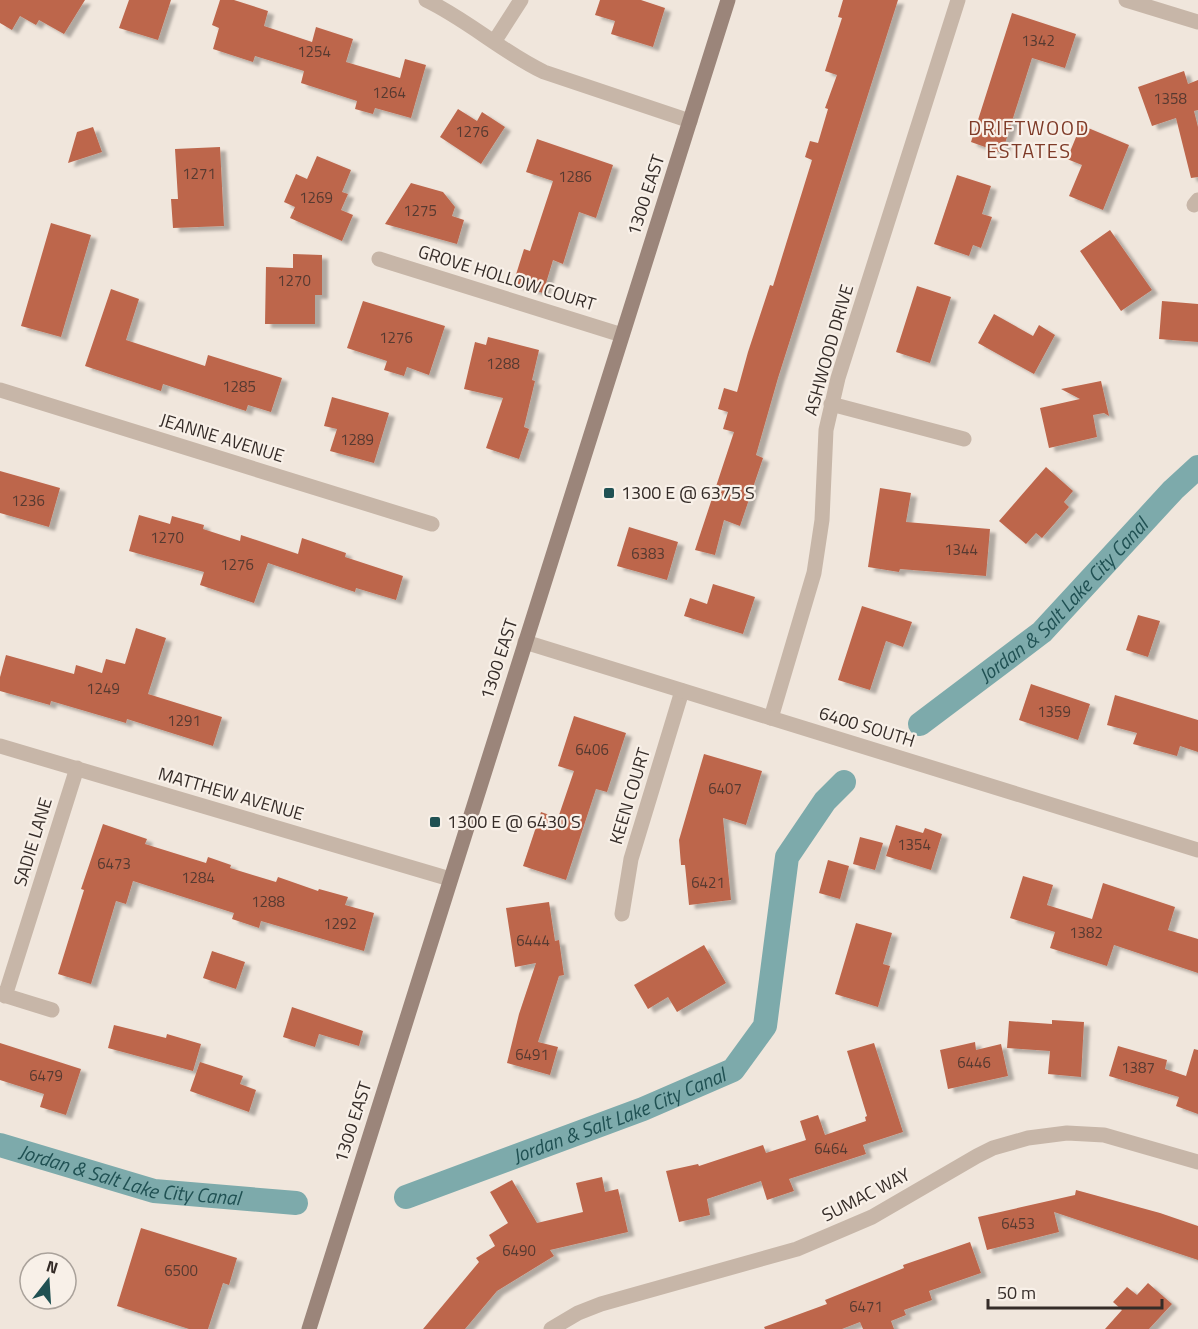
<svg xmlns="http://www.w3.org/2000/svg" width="1198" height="1329" font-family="'Titillium Web',sans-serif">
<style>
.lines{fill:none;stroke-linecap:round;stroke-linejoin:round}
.canal{stroke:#7daaab;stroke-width:24}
.building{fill:#bd664c;filter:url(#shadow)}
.minor{stroke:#c7b6a8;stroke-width:15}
.tertiary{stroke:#c7b6a8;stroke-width:15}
.secondary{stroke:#9b857a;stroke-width:15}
.poi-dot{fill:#205153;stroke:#f8f0e8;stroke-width:2}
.labels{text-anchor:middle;stroke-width:4.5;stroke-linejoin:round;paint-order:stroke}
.number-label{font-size:15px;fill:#573a31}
.street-label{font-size:18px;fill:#352c28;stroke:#f8f0e8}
.poi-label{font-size:18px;fill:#352c28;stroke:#f8f0e8;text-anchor:start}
.neighbourhood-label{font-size:20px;letter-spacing:1.5px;fill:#7e3a27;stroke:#f8f0e8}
.water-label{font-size:20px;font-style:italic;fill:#205153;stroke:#f8f0e8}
</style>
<defs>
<filter id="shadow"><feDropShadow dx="6" dy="4" stdDeviation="1.5" flood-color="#0004"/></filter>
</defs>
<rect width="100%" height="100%" fill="#f0e6dc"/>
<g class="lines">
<g class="canal">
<path id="s1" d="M920 724 1042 632 1173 490 1198 467"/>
<path id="s2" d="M0 1145 154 1191 296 1203"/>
<path id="s3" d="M406 1197 643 1109 733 1070 765 1026 787 857 825 801 844 782"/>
</g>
</g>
<path class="building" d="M0 0H85L64 34 39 20 36 25 20 16 12 30 0 23Z
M129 0H171L158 40 119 28Z
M220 0H234L268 11 264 26 312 42 316 27 353 39 346 62 400 78 405 59 426 65 411 118 375 108 373 114 355 109 357 101 301 83 304 71 255 56 253 62 213 49 219 28 212 25Z
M600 0H641L665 8 653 47 611 34 615 21 595 15Z
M843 0H898L778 378 756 455 763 458 740 526 724 520 715 555 695 550 734 432 723 429 728 412 718 409 724 388 737 392 748 352 770 285 773 286 812 160 805 157 810 141 818 143 828 109 825 108 837 75 825 71 842 18 838 17Z
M1012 13 1076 34 1065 68 1032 58 1002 153 971 142Z
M1184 71 1188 84 1198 80V110L1194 111 1198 127V177L1191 178 1176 118 1152 126 1138 87Z
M458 109 477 121 482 112 505 127 481 164 440 137Z
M1081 125 1129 145 1103 210 1069 196 1082 165 1067 159Z
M93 127 102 152 68 163 77 132Z
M537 139 613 165 596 218 579 212 563 264 553 260 543 293 513 284 524 249 530 251 553 181 526 172Z
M220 147 224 226 173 228 171 199H178L175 149Z
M317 156 351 170 342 192 348 194 341 210 353 215 342 241 290 218 295 207 284 202 296 174 307 179Z
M957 175 991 186 982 214 992 217 981 248 973 245 969 256 934 244Z
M411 183 443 192 455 207 452 216 464 220 457 244 385 224Z
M51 223 91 235 61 337 21 326Z
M1110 230 1152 290 1121 311 1080 251Z
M293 254 322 255V295H315V324H265L266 267 293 268Z
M917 286 951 297 930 363 896 352Z
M111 289 139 299 126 340 205 366 208 355 282 378 271 412 248 405 246 411 163 384 161 391 85 366Z
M363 301 445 326 429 375 407 367 404 376 384 370 387 361 347 348Z
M1162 301 1198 304V342L1159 339Z
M994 314 1033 336 1039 325 1055 335 1034 374 978 343Z
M488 337 539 350 532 380 535 381 524 427 529 429 519 459 486 448 503 398 464 389 475 342 486 345Z
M1101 381 1109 416 1104 413 1093 415 1097 437 1049 448 1040 408 1080 399 1061 389Z
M332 397 389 413 374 463 330 451 337 429 324 426Z
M1046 467 1073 491 1064 502 1069 507 1042 538 1036 533 1026 544 999 521Z
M0 471 60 488 49 527 0 513Z
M880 488 911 493 906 522 990 529 986 576 900 569 899 572 868 567Z
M139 515 170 524 172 516 204 525 203 529 240 541 241 535 298 554 302 538 346 553 345 557 403 576 396 600 356 588 355 592 268 563 254 603 200 585 204 572 129 551Z
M629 527 678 542 667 580 617 566Z
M713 584 755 597 743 634 684 616 690 598 707 604Z
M862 606 912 622 903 647 886 641 870 690 838 680Z
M1138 615 1160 621 1148 657 1126 650Z
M136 628 166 638 148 694 222 717 213 746 127 719 126 723 51 701 50 705 0 691V677L6 655 74 674 76 665 102 673 106 659 125 664Z
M1031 684 1090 704 1078 740 1019 720Z
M1115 695 1198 720V752L1180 746 1177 756 1133 744 1137 733 1107 725Z
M574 716 626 733 607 792 596 789 566 880 523 866 541 812 558 818 574 771 558 766Z
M704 754 762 771 746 825 723 818 731 900 689 905 685 865H681L679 840Z
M103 824 147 839 145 844 206 863 208 857 231 865 230 868 276 882 278 877 318 891 319 889 348 897 345 905 374 913 364 951 261 921 259 928 232 919 234 913 133 881 126 904 116 901 91 984 58 974 84 890 81 889Z
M896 825 923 833 925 828 942 834 931 870 886 856Z
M860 837 883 843 875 870 853 864Z
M828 860 849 866 840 899 819 893Z
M1023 876 1053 885 1047 905 1092 919 1103 883 1175 907 1168 930 1198 939V973L1114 945 1107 966 1050 948 1055 932 1010 918Z
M549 902 555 941 559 940 564 975 559 976 538 1042 558 1047 550 1075 507 1063 519 1014 536 963 515 967 506 908Z
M856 923 892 933 883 964 890 966 878 1007 835 994Z
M704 945 726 983 677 1012 668 997 648 1009 634 985Z
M212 951 245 962 236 989 203 978Z
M292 1007 363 1031 359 1046 319 1034 315 1047 283 1037Z
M1052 1020 1084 1022 1081 1077 1048 1074 1050 1051 1007 1048 1009 1021 1052 1024Z
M114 1025 166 1038 167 1034 201 1044 193 1071 108 1048Z
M975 1042 976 1050 1001 1044 1008 1076 948 1089 940 1050Z
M0 1043 81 1069 66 1115 40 1107 44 1094 0 1080Z
M874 1043 903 1132 863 1145 866 1154 789 1179 794 1191 767 1200 761 1181 707 1199 710 1215 679 1222 666 1171 698 1164 699 1166 763 1145 766 1153 806 1140 800 1121 818 1115 825 1135 866 1121 865 1117 867 1116 847 1051Z
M1118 1046 1167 1060 1165 1069 1186 1076 1194 1049 1198 1050V1114L1176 1106 1179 1097 1109 1076Z
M200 1062 243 1076 240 1084 256 1090 249 1112 190 1091Z
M602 1177 605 1192 618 1189 628 1232 550 1250 554 1256 497 1291 465 1329H423L479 1262 476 1258 495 1246 489 1235 508 1223 490 1192 512 1180 537 1223 583 1212 576 1183Z
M1076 1190 1160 1213 1198 1226V1260L1054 1212 1059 1232 987 1250 978 1217 1075 1195Z
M141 1228 237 1258 229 1285 223 1283 208 1329H189L117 1306Z
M970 1242 981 1273 929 1291 932 1300 904 1310 906 1315 891 1321 894 1329H863L860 1322 842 1329H765L764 1327 827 1304 825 1300 904 1268 903 1265Z
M1148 1283 1172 1304 1149 1329H1105L1122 1310 1113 1302 1127 1287 1137 1295Z"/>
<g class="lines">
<path class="minor" d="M426 0C468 20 502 52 544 72L690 121
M1126 0 1198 22
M494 42 521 0
M1194 205 1198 200
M379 259 622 335
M0 390 432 524
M831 404 964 439
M771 718 814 573 822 520 826 430 838 378 958 0
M0 746 450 879
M622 914 631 859 682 691
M0 994 52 1010
M5 996 77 768
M551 1329 578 1313 601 1304 797 1249 872 1217 977 1156 993 1148 1028 1138 1067 1133 1104 1135 1198 1162"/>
<path class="tertiary" d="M525 642 1198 850"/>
<path class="secondary" d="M309 1329 728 0"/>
</g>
<g class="poi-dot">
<rect x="603" y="487" width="12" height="12" rx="3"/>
<rect x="429" y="816" width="12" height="12" rx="3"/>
</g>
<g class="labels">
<g class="number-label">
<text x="1038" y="46">1342</text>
<text x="314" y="57">1254</text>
<text x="389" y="98">1264</text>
<text x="1170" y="104">1358</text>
<text x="472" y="137">1276</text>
<text x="199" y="179">1271</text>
<text x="575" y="182">1286</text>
<text x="316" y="203">1269</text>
<text x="420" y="216">1275</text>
<text x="294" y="286">1270</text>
<text x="396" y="343">1276</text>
<text x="503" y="369">1288</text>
<text x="239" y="392">1285</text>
<text x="357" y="445">1289</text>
<text x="28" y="506">1236</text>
<text x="167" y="543">1270</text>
<text x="961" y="555">1344</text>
<text x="648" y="559">6383</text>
<text x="237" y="570">1276</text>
<text x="103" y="694">1249</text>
<text x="1054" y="717">1359</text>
<text x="184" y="726">1291</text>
<text x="592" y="755">6406</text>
<text x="725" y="794">6407</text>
<text x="914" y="850">1354</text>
<text x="114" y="869">6473</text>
<text x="198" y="883">1284</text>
<text x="708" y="888">6421</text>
<text x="268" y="907">1288</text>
<text x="340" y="929">1292</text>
<text x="1086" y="938">1382</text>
<text x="533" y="946">6444</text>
<text x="532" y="1060">6491</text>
<text x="974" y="1068">6446</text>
<text x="1138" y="1073">1387</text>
<text x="46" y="1081">6479</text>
<text x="831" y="1154">6464</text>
<text x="1018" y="1229">6453</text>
<text x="519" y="1256">6490</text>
<text x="181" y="1276">6500</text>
<text x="866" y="1312">6471</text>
</g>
<g class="street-label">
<text transform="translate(646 195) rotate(-72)" y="6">1300 EAST</text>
<text transform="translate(507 278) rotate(17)" y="6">GROVE HOLLOW COURT</text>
<text transform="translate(829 350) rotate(-74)" y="6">ASHWOOD DRIVE</text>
<text transform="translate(222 438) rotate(17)" y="6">JEANNE AVENUE</text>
<text transform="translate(499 659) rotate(-72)" y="6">1300 EAST</text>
<text transform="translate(867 727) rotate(17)" y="6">6400 SOUTH</text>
<text transform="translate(231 794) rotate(16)" y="6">MATTHEW AVENUE</text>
<text transform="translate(630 796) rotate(-73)" y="6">KEEN COURT</text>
<text transform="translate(33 842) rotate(-73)" y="6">SADIE LANE</text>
<text transform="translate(353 1122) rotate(-72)" y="6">1300 EAST</text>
<text transform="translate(866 1195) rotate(-27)" y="6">SUMAC WAY</text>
</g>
<g class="poi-label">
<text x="621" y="499">1300 E @ 6375 S</text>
<text x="447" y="828">1300 E @ 6430 S</text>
</g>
<g class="neighbourhood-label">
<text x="1029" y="135">DRIFTWOOD<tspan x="1029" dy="23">ESTATES</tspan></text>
</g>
<g class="water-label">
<text dy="7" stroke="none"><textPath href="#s1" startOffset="190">Jordan &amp; Salt Lake City Canal</textPath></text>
<text dy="7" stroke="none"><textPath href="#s3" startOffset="228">Jordan &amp; Salt Lake City Canal</textPath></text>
<text dy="7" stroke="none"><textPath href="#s2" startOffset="134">Jordan &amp; Salt Lake City Canal</textPath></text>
</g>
</g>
<g transform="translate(48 1281) rotate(17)"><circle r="28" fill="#f8f0e8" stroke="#aaa29b" stroke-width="1.5"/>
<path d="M0-4.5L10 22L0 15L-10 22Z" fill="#205153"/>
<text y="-9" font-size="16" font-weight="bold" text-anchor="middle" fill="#352c28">N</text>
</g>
<path d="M988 1299v9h174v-9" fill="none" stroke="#352c28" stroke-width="3"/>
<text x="997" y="1299" font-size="18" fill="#352c28" stroke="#f8f0e8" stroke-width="4.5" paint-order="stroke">50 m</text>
</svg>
